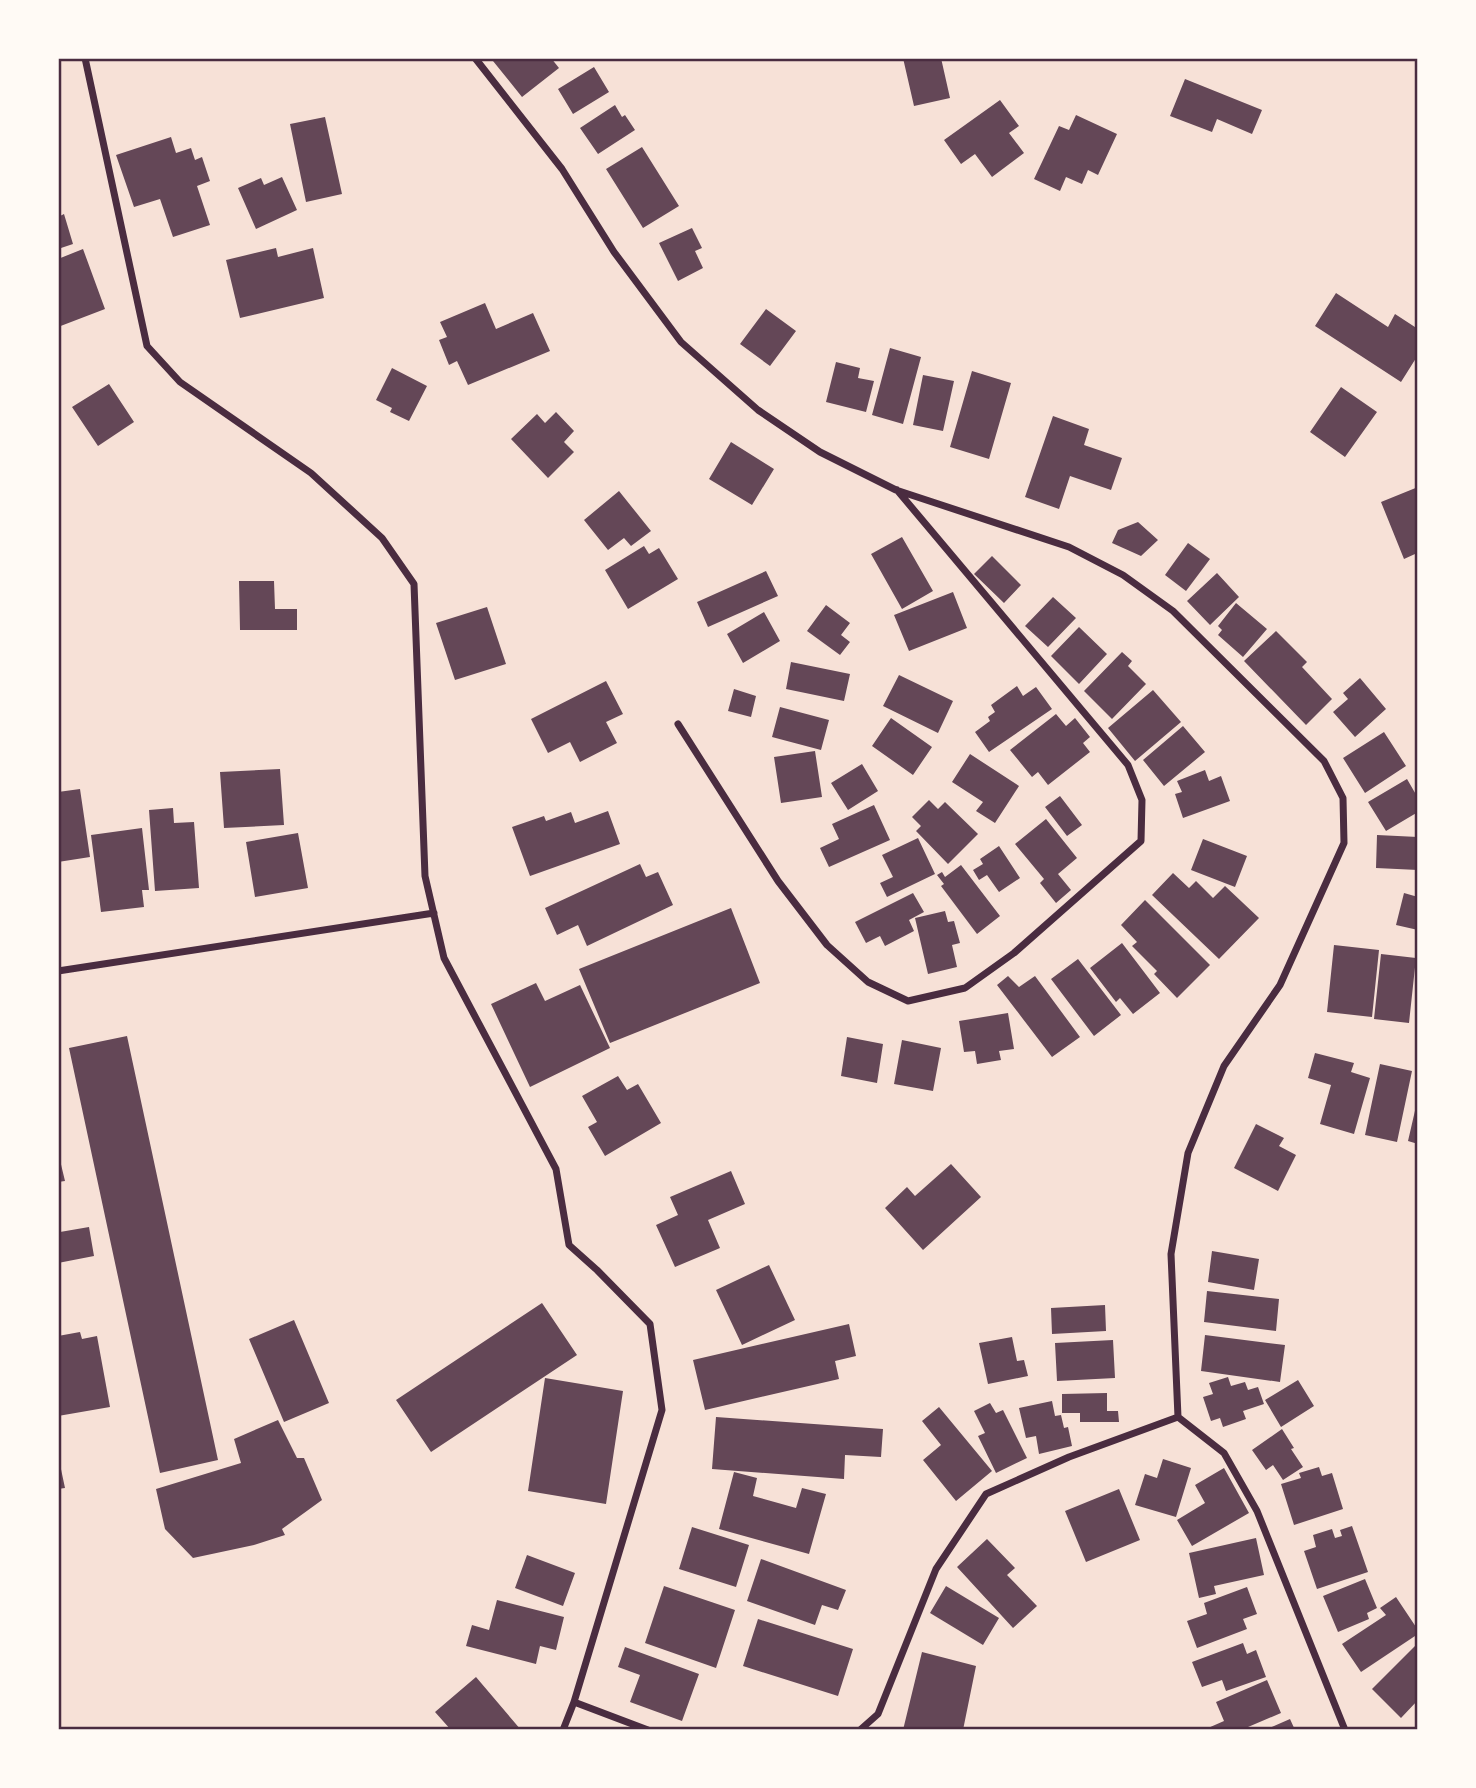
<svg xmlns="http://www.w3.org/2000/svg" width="1476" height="1788" font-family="Mulish,sans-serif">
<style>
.building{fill:#644757}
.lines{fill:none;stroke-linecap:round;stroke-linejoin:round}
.minor{stroke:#4a2c40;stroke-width:7}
.neatline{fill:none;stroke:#4a2c40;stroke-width:2.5}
</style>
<rect width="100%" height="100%" fill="#f7e1d7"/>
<path class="building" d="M497 58H551L559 68 522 97 493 61Z
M903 58H941L950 98 914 106Z
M594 67 609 92 573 114 558 89Z
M1185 79 1262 110 1252 134 1217 119 1212 132 1170 116Z
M1000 100 1019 126 1009 133 1024 153 992 177 975 154 961 164 944 140Z
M615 105 622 117 625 115 635 130 598 154 580 128Z
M1076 115 1117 134 1098 175 1088 170 1082 184 1066 177 1060 191 1034 179 1059 126 1069 130Z
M325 117 342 194 306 202 290 124Z
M171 137 176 153 191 148 195 160 202 157 210 181 197 186 210 225 173 237 160 199 134 207 116 155Z
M642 147 679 206 643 228 606 169Z
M282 177 297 210 256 229 238 188 261 178 264 185Z
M64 214 73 244 58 249V217Z
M692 228 702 248 695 251 703 268 678 281 659 243Z
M276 248 278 257 313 248 324 298 240 318 226 260Z
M83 249 105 309 58 327V259Z
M1336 293 1388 327 1395 314 1418 329V355L1401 382 1315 326Z
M485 303 496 329 533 313 550 351 468 385 457 361 449 365 439 340 447 337 440 322Z
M766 309 796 331 770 366 740 344Z
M890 348 921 357 903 424 872 415Z
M836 362 860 368 858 378 874 381 866 412 826 402Z
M392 368 427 386 409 421 390 412 392 408 376 400Z
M972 371 1011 383 989 459 950 447Z
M923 375 954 381 943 431 913 425Z
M109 384 134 422 98 446 72 407Z
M1341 387 1377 412 1345 457 1310 432Z
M556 412 574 431 564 442 574 452 548 478 511 439 537 414 545 423Z
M1053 416 1089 429 1084 445 1122 458 1111 490 1070 476 1059 509 1025 497Z
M731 442 774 469 752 505 709 479Z
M1418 487V562L1415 554 1404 559 1381 502Z
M619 491 651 531 631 546 624 538 608 550 584 520Z
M1138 522 1158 540 1141 556 1112 543 1118 530Z
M902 537 933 591 902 609 871 554Z
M1188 543 1210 559 1186 591 1165 575Z
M644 546 649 554 659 548 678 579 628 609 605 570Z
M992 556 1021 585 1004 603 974 574Z
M766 571 778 596 708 627 697 602Z
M1217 573 1239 597 1210 625 1187 601Z
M239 581H274L275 609H297V630H240Z
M953 592 967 628 909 651 894 615Z
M1053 597 1076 618 1048 647 1025 626Z
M1236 603 1267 629 1243 657 1218 635 1222 630 1218 626Z
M826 605 850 623 841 635 850 642 840 655 807 631Z
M487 607 506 664 455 680 436 623Z
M764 612 780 641 743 663 727 634Z
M1079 627 1107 654 1079 684 1051 656Z
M1276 631 1307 662 1302 667 1332 699 1306 725 1244 661Z
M1122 652 1132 661 1128 666 1146 684 1112 719 1084 691Z
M791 662 850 674 844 701 786 689Z
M899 675 953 701 938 733 883 706Z
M1360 678 1386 709 1355 737 1333 712 1348 699 1343 693Z
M606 681 623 714 606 722 617 743 580 762 570 742 548 753 531 719Z
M1017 686 1023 696 1036 687 1052 709 989 752 975 732 990 721 988 717 995 712 991 705Z
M734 689 756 696 751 717 728 711Z
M1153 690 1181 722 1135 761 1108 728Z
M780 707 829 720 821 750 772 737Z
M1056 714 1066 726 1075 718 1090 737 1083 743 1090 752 1048 785 1038 772 1032 777 1010 750Z
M891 718 932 747 913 775 872 746Z
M1183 726 1205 752 1164 786 1143 760Z
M1384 732 1406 766 1365 793 1343 758Z
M815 751 822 797 781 803 774 757Z
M970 754 1019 786 995 823 976 811 983 802 952 782Z
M862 764 878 791 848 810 831 783Z
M280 769 284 825 224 828 220 772Z
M1205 770 1209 781 1221 776 1230 801 1183 818 1175 794 1182 792 1177 781Z
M1407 779 1418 798V812L1386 831 1368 802Z
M80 789 90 857 58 862V792Z
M1060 796 1082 825 1067 836 1045 807Z
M929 800 938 809 945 802 978 834 948 864 916 831 921 826 912 817Z
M874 805 890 840 829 867 820 848 839 839 832 824Z
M173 808 174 823 194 822 199 888 155 891 149 810Z
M608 811 620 844 530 876 512 827 544 816 546 821 571 812 575 823Z
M1046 819 1077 858 1058 874 1071 890 1056 903 1040 883 1044 879 1015 844Z
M142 828 149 890H142L144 907 101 912 91 835Z
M298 833 308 888 255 897 246 842Z
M1377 835 1418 837V870L1376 868Z
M918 838 935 874 887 897 880 883 893 877 882 855Z
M1203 839 1247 856 1235 887 1191 870Z
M999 846 1020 878 999 892 987 875 979 880 973 870 983 864 980 859Z
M640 864 646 877 658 872 673 905 587 946 578 925 557 935 545 908Z
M961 865 1000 916 977 934 941 886 944 884 937 875 942 872 945 877Z
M1173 873 1189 888 1196 881 1213 898 1225 886 1259 918 1219 959 1152 895Z
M913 893 924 912 909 920 914 931 885 946 880 936 866 943 855 922Z
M1404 893 1418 897V930L1396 925Z
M1145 900 1210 965 1177 998 1154 974 1157 971 1132 946 1137 942 1121 925Z
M731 908 760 983 610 1043 579 969Z
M945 911 948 922 954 921 960 943 952 945 957 967 928 974 915 918Z
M1122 943 1160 993 1133 1014 1120 998 1116 1002 1090 968Z
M1334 945 1379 950 1372 1017 1327 1012Z
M1381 954 1416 958 1409 1023 1374 1019Z
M1078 959 1121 1015 1094 1036 1051 979Z
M1008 976 1019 987 1035 976 1080 1037 1052 1057 997 985Z
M536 983 545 1001 580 985 610 1048 530 1087 491 1004Z
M1008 1013 1014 1049 999 1051 1001 1060 977 1064 975 1051 964 1052 959 1021Z
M127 1036 218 1460 160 1473 69 1048Z
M847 1037 883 1044 877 1083 841 1076Z
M902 1040 941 1048 933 1091 894 1084Z
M1315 1053 1354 1063 1351 1072 1370 1078 1354 1134 1320 1124 1331 1085 1308 1078Z
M1380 1064 1412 1071 1397 1142 1365 1135Z
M618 1076 627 1090 638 1084 661 1123 605 1156 588 1127 597 1122 582 1096Z
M1417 1102H1418V1144L1408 1141Z
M1256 1124 1284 1138 1279 1146 1296 1155 1278 1191 1234 1168Z
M58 1152 65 1181 58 1182Z
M951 1164 981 1197 923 1250 885 1208 907 1187 915 1196Z
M731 1171 745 1204 708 1220 720 1248 675 1267 656 1225 678 1215 670 1197Z
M58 1226 60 1232 89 1227 94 1256 58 1263Z
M1212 1251 1259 1259 1254 1290 1208 1282Z
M769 1265 795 1320 742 1345 716 1290Z
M1207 1291 1279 1299 1276 1331 1204 1322Z
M542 1303 577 1355 431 1452 396 1400Z
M1105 1305 1106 1331 1052 1334 1051 1308Z
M294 1320 329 1403 284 1422 249 1339Z
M849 1324 856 1356 835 1361 839 1379 705 1410 693 1360Z
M80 1332 82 1339 97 1336 110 1407 58 1416V1336Z
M1205 1335 1285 1345 1280 1382 1201 1371Z
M1012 1337 1017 1361 1024 1360 1028 1376 988 1384 979 1343Z
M1113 1340 1115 1378 1057 1381 1055 1343Z
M1228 1377 1231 1386 1245 1382 1248 1390 1258 1387 1264 1404 1243 1411 1246 1419 1223 1427 1220 1418 1211 1421 1203 1397 1213 1394 1209 1383Z
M545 1378 623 1391 606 1504 528 1491Z
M1298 1380 1314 1406 1281 1427 1265 1400Z
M1107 1393V1411H1118L1119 1422H1080V1413H1062V1394Z
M1052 1401 1055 1416 1061 1415 1064 1428 1068 1427 1072 1446 1039 1454 1036 1436 1026 1438 1019 1408Z
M990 1403 996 1413 1003 1410 1027 1458 996 1473 978 1436 985 1433 974 1411Z
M939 1407 992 1471 956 1501 923 1460 941 1445 922 1421Z
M716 1417 883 1429 881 1457 845 1455 844 1479 712 1469Z
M278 1420 297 1458H304L322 1500 282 1529 285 1535 254 1545 193 1558 165 1529 156 1489 241 1463 234 1439Z
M1282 1429 1294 1448 1291 1449 1303 1467 1283 1480 1273 1465 1266 1470 1252 1450Z
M58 1455 65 1488 58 1489Z
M1163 1459 1191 1468 1176 1517 1135 1505 1145 1474 1157 1478Z
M1319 1467 1322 1476 1332 1473 1343 1509 1294 1525 1281 1484 1301 1478 1299 1473Z
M1224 1468 1249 1513 1192 1546 1177 1520 1205 1503 1195 1485Z
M734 1472 757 1478 753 1496 796 1508 802 1488 826 1494 809 1554 719 1529Z
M1119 1489 1140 1540 1086 1562 1065 1511Z
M1352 1526 1368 1572 1317 1589 1304 1551 1316 1547 1313 1535 1332 1529 1335 1538 1342 1536 1340 1530Z
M692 1527 749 1545 736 1587 679 1569Z
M1256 1538 1264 1575 1214 1586 1216 1594 1199 1598 1189 1553Z
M987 1539 1015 1568 1007 1575 1037 1606 1013 1628 957 1567Z
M527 1555 575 1573 563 1606 515 1588Z
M761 1559 846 1590 838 1610 822 1605 815 1625 747 1601Z
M1365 1579 1377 1608 1367 1613 1369 1619 1338 1632 1323 1596Z
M664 1586 735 1610 716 1668 645 1643Z
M946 1586 999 1618 983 1645 930 1613Z
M1247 1587 1257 1614 1243 1619 1247 1629 1197 1648 1187 1621 1207 1614 1204 1603Z
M1396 1597 1418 1630V1634L1361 1672 1342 1644 1386 1615 1380 1608Z
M497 1600 564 1617 556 1650 540 1646 536 1664 466 1646 472 1625 489 1630Z
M758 1619 853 1649 838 1696 743 1666Z
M1243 1643 1247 1654 1256 1650 1266 1677 1226 1691 1222 1680 1202 1687 1192 1662Z
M1418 1643V1700L1401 1718 1372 1689Z
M625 1647 699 1674 682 1721 630 1702 640 1675 618 1667Z
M922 1652 976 1666 963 1730H903Z
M476 1677 521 1730H451L435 1712Z
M1267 1680 1281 1713 1241 1730H1209L1208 1728 1224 1721 1216 1702Z
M1290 1719 1295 1730H1265Z"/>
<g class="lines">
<path class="minor" d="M85 58 147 346 180 382 311 473 382 538 414 584 425 876 444 958 556 1169 569 1245 597 1270 650 1324 662 1410 574 1702 563 1730
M475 58 562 169 614 252 681 342 758 410 820 452 896 490 1069 547 1123 575 1173 611 1324 761 1343 798 1344 843 1280 985 1224 1066 1188 1153 1171 1254 1178 1417 1224 1453 1257 1511 1345 1730
M678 724 778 881 827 945 868 982 908 1001 965 988 1014 953 1141 841 1142 800 1128 765 897 490
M58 971 434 913
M574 1702 648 1730
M860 1730 878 1714 936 1569 986 1494 1069 1457 1178 1417"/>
</g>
<rect width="1476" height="1788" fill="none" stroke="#fffaf5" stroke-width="119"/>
<rect x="60" y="60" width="1356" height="1668" class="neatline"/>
</svg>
